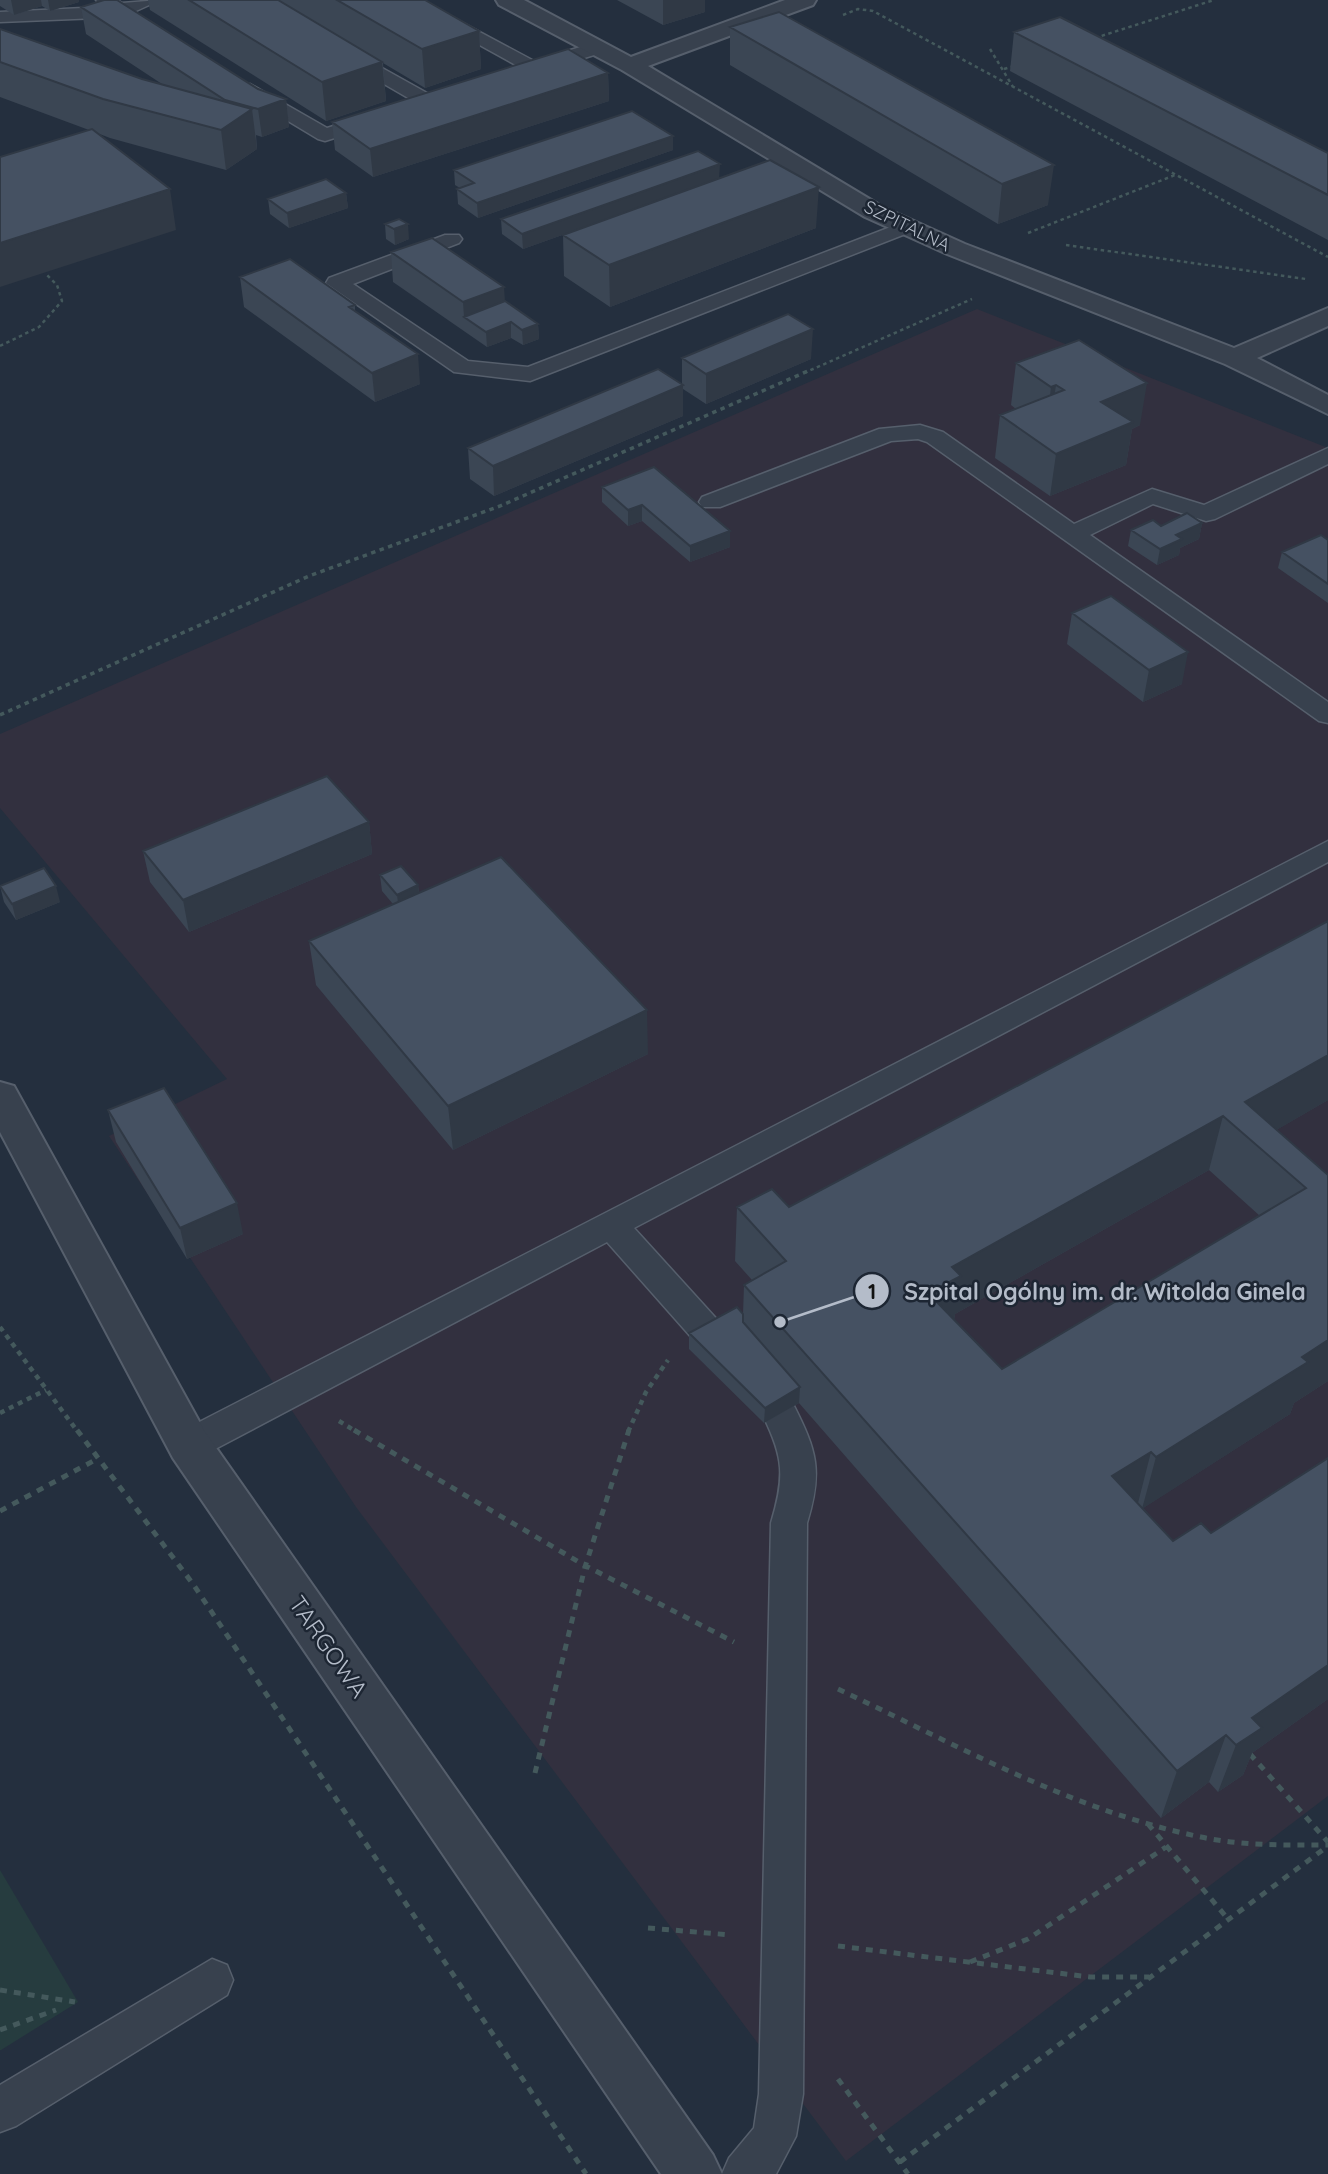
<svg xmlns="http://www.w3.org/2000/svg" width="1328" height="2174" font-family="Quicksand,sans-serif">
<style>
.medical{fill:#32303f}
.green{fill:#263c3f}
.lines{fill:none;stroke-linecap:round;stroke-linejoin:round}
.service-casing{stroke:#565f6c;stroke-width:3}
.minor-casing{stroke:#565f6c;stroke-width:4}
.path-far3{stroke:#44595c;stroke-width:2.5;stroke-dasharray:3.5 3.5;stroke-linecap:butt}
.path-far2{stroke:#44595c;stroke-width:3.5;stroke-dasharray:4.5 4.5;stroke-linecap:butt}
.path-far1{stroke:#44595c;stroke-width:4.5;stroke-dasharray:5 5;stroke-linecap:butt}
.path{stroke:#44595c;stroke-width:5;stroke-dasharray:7 7;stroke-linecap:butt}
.service{fill:#38414e;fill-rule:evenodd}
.minor{fill:#38414e;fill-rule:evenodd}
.wall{fill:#3b4654;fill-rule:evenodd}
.shaded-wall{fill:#303945}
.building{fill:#455162;stroke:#303945;stroke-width:2;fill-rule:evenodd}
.labels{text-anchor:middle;stroke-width:5;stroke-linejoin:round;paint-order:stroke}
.far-street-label{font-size:18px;fill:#b4bcc9;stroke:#1d2633}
.near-street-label{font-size:24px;fill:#b4bcc9;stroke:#1d2633}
.leader{fill:none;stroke:#b4bcc9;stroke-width:2.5}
.callout-dot{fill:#b4bcc9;stroke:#1d2633;stroke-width:2.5}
.mark-label{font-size:21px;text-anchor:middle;font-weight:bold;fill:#111}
.callout-label{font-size:23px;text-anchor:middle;font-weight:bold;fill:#b4bcc9;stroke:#1d2633;stroke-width:5;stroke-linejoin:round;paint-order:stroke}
</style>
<rect width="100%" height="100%" fill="#242f3e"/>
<path class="medical" d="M977 309 1328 448V1796L846 2161 356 1507 109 1136 227 1079 0 808V734Z"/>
<path class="green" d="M0 1870 78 2002 1 2050H0Z"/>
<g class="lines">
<defs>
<path id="service" d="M96 0H117L122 3 160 0 123 17 0 22V12L104 7Z
M398 0H420L534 61 597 42 606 48 604 52 532 74Z
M348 49 436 98 439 102 436 106H422L341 59 339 55 341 51Z
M250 84 327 128 372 114 382 120 379 124 325 141 318 139 243 94 240 90Z
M906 221 916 227 913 231 530 381 454 372 326 283 329 278 445 235H459L462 239 459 243 353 284 468 361 528 367Z
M920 425 943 432 1074 524 1152 489 1204 505 1328 448V464L1215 519 1206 521 1153 504 1090 535 1328 702V723L1319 721 927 442 918 439 891 441 720 507H702L699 502 702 497 879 429Z
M1328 841V862L634 1228 723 1326 728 1336 723 1346 711 1350 699 1346 607 1242 202 1456 189 1460 176 1456 171 1445 176 1434Z
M780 1399 793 1404C817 1451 823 1471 807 1523L803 2094 796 2136 776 2174H722L729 2158 754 2128 759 2094 771 1523C785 1477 784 1457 762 1414L767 1404Z
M212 1959 227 1965 233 1980 227 1995 16 2126 0 2132V2085Z"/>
<path id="minor" d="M496 0H524L631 57 785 0H816L813 5 648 66 883 207 965 244 1234 348 1328 308V326L1257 358 1328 395V414L1225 364 947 254 865 217 622 70 499 5Z
M0 1082 14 1086 205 1432 713 2155 722 2174H661L173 1458 0 1132Z"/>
</defs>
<use href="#service" class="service-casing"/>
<use href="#minor" class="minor-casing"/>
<path class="path-far3" d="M843 15 858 9 873 11 1328 257
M1095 38 1214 0
M990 49 1013 87
M1004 69 1014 66
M1028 233 1175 175
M1066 245 1306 279
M0 346 39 327 62 301 57 285 45 273
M804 373 972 299"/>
<path class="path-far2" d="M0 715 309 576 500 506 808 371"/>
<path class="path-far1" d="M0 1327 78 1432
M0 1413 46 1390
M339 1421 357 1432
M628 1432 646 1392 668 1360"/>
<path class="path" d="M77 1430 193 1584 586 2174
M354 1430 584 1565 734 1642
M0 1511 97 1459
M838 1689C955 1744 1073 1811 1201 1837 1243 1846 1286 1845 1328 1845
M1250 1754 1328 1842
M535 1773 585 1567 629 1430
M1148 1824 1228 1919
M648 1928 731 1935
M838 1946 1090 1977H1149
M970 1962 1028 1939 1166 1847
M0 1990 75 2002
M0 2030 56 2010
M838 2079 908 2174
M900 2162 1328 1846"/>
<use href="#service" class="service"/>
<use href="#minor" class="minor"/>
</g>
<path class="wall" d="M0 0H79V2L50 11 42 6 14 15 0 6Z
M148 0H425L479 31 481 69 425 88 383 63 386 101 326 121 150 10Z
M617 0H705V12L663 25Z
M81 7 258 89 286 99 289 127 262 137 256 135 257 149 226 170 110 138 97 133 176 230 89 130 0 97V29L142 79 165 86 86 34Z
M730 27 1048 205 998 224 730 65Z
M1014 32 1328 153V240L1010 71Z
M608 73 609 101 373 177 335 150 332 122Z
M673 136V150L478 218 458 204 457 189 460 188 455 185 454 170Z
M719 178 816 228 610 307 564 276 563 235 677 194 523 249 502 234 501 219Z
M346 193 348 208 289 228 270 214 268 199Z
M385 224 409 239 395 245 386 239Z
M391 252 505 301 538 324 539 339 523 345 511 338 487 347 393 282Z
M240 277 355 305V311L420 384 375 402 244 307Z
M682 358 811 359 706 404 683 389V416L494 496 470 479 468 448 682 385Z
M1016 363 1140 425 1132 429 1126 465 1050 496 995 458 1000 415 1016 409 1011 405Z
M654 467 730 547 690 562 642 521 628 526 602 502V487Z
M1202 523 1199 539 1180 548 1179 555 1157 565 1128 546 1131 530 1161 526Z
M1328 540V603L1278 568 1282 552Z
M1072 613 1182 684 1143 702 1067 644Z
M369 822 372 854 189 932 150 882 143 851Z
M380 875 418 885 419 893 648 1054 453 1150 316 985 309 941 393 904 382 891Z
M0 886 60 902 16 920 4 902Z
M1328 921V1100L1276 1130 1328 1175V1381L1294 1403 1290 1414 1143 1508 1173 1541 1211 1533 1328 1458V1699L1252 1753 1243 1775 1218 1792 1209 1782 1161 1818 799 1403 764 1423 689 1349V1333L743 1314 744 1285 752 1280 735 1261 737 1207H789ZM1209 1170 1260 1216 1002 1369 954 1320 955 1314Z
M108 1110 243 1234 187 1259 116 1142Z"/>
<path class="shaded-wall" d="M11 0H41L42 6 14 15Z
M48 0H79V2L50 11Z
M663 0H705V12L663 25Z
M479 31 481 69 425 88 422 49Z
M382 62 386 101 326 121 322 82Z
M608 73 609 101 373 177 370 149Z
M286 99 289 127 262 137 258 109Z
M252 109 257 149 226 170 221 130Z
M673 136V150L478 218 477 203Z
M720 164 719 179 523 249 522 234Z
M1054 165 1048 205 998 224 1002 184Z
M819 187 816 228 610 307 609 265Z
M170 189 176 230 0 287V243Z
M346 193 348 208 289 228 287 213Z
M408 224 409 239 395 245 394 229Z
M504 287 506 316 464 317 463 302Z
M511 322V338L487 347 486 332Z
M538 324 539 339 523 345 522 330Z
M813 329 811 359 706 404V374Z
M418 354 420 384 375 402 372 373Z
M1147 383 1140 425 1132 429 1126 465 1050 496 1056 454 1101 402Z
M683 385V416L494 496 493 466Z
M1056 385 1050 427 1046 429 1051 387Z
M642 505V521L628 526V510Z
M1202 523 1199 539 1180 548 1179 555 1157 565 1160 549 1176 535Z
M730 531V547L690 562V546Z
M1188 652 1182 684 1143 702 1149 670Z
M369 822 372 854 189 932 183 900Z
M418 885 420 901 399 911 397 895Z
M56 886 60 902 16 920 12 904Z
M647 1010 648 1054 453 1150 448 1106Z
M1328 1055V1100L1254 1143 1245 1102Z
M1223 1116 1209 1170 955 1314 953 1329 928 1293 952 1267Z
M237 1203 243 1234 187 1259 180 1228Z
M1328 1340V1381L1294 1403 1290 1414 1142 1509 1156 1457 1302 1357Z
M800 1387 799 1403 764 1423 765 1408Z
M1151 1452 1138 1503 1112 1476Z
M1328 1665V1699L1252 1753 1243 1775 1218 1792 1236 1745 1252 1718Z
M1226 1735 1209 1782 1161 1818 1177 1771Z"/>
<path class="building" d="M104 0H117L258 89 286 99 258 109 225 100 81 7Z
M189 0H278L382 62 322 82Z
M337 0H425L479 31 422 49Z
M779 12 1054 165 1002 184 730 27Z
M1060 17 1328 153V195L1014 32Z
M0 29 142 79 252 109 221 130 103 99 0 62Z
M568 49 608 73 370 149 332 122Z
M632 111 673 136 477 203 457 189 474 183 454 170Z
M92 129 170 189 0 243V157Z
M698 151 720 164 522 234 501 219Z
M770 160 819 187 609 265 563 235Z
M326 179 346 193 287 213 268 199Z
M399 219 408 224 394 229 385 224Z
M432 238 504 287 463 302 391 252Z
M290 259 355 305 349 307 418 354 372 373 240 277Z
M505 301 538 324 522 330 511 322 486 332 464 317Z
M788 314 813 329 706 374 682 358Z
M1079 340 1147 383 1101 402 1133 422 1056 454 1000 415 1064 390 1056 385 1051 387 1016 363Z
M658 369 683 385 493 466 468 448Z
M654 467 730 531 690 546 642 505 628 510 602 487Z
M1187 513 1202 523 1176 535 1182 539 1160 549 1131 530 1153 520 1161 526Z
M1321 535 1328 540V584L1282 552Z
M1111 596 1188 652 1149 670 1072 613Z
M327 776 369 822 183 900 143 851Z
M501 857 647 1010 448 1106 309 941Z
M401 866 418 885 397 895 380 875Z
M44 868 56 886 12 904 0 886Z
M1328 921V1055L1245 1102 1328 1175V1340L1302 1357 1308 1362 1156 1457 1151 1452 1112 1476 1173 1541 1201 1523 1211 1533 1328 1458V1665L1252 1718 1262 1728 1236 1745 1226 1735 1177 1771 744 1285 786 1261 737 1207 772 1189 789 1207ZM1223 1116 1306 1188 1002 1369 928 1293 961 1276 952 1267Z
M164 1088 237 1203 180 1228 108 1110Z
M737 1307 743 1314V1322L800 1387 765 1408 689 1333Z"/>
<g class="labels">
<g class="far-street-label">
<text transform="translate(907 226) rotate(26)" y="6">SZPITALNA</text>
</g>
<g class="near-street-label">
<text transform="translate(328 1647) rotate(55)" y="8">TARGOWA</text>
</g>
</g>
<path class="leader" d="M780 1322L872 1291"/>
<g class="callout-dot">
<circle cx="780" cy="1322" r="7"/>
<circle cx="872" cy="1291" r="18"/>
</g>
<g class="mark-label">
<text x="872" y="1299">1</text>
</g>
<g class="callout-label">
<text x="1105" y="1300">Szpital Ogólny im. dr. Witolda Ginela</text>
</g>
</svg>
